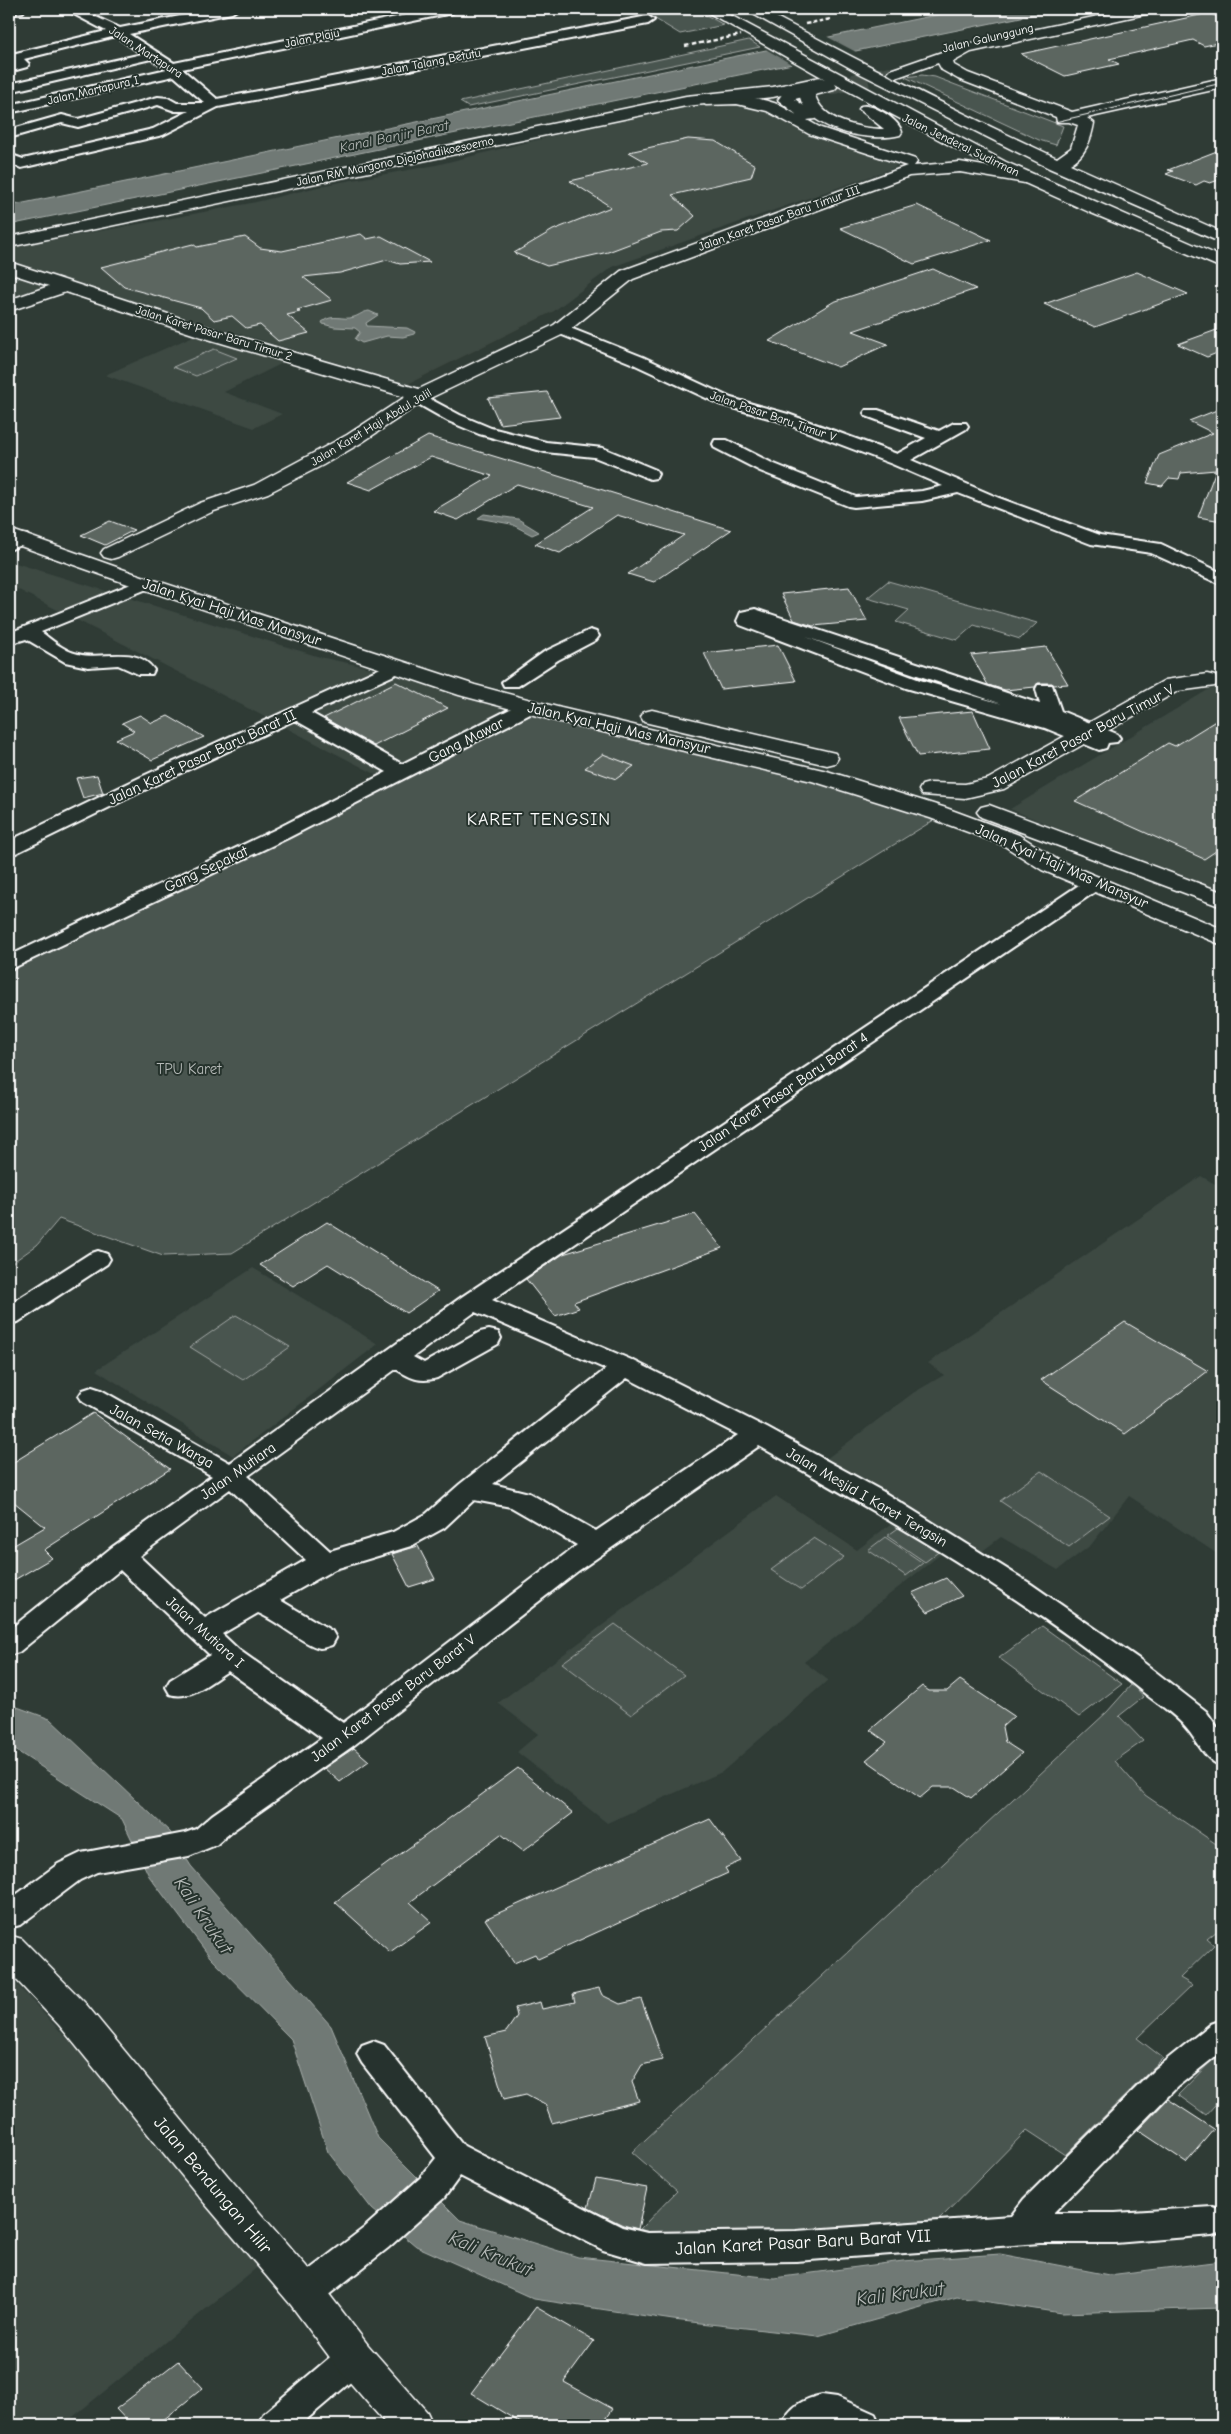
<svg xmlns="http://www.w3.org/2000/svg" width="1231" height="2434" font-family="'Comic Neue',sans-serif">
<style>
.built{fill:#3c4842}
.green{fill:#4a544f;stroke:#a4aaa7}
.water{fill:#707975;stroke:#a9afac}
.pier{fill:#2f3b35}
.building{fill:#5b6661;stroke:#fff}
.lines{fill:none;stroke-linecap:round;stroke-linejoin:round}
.primary-tunnel{stroke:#444f49;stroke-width:16;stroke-dasharray:16 8;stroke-linecap:butt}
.street-casing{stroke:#fff;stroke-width:4}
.secondary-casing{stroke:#fff;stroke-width:3}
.primary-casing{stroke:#fff;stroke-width:3}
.street{fill:#26332d;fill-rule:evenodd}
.secondary{fill:#26332d;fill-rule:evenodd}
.primary{fill:#26332d;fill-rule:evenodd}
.tram{stroke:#fff;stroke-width:1}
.rail{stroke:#fff;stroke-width:2.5;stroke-dasharray:4.5 2.5;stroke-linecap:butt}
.labels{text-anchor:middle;stroke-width:4;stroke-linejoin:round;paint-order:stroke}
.far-street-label{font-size:12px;fill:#fff;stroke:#26332d}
.far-water-label{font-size:14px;font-style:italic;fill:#b8bcba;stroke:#26332d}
.street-label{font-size:15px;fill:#fff;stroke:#26332d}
.park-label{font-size:15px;fill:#b7bbb9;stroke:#26332d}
.quarter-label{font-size:18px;letter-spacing:1px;fill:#fff;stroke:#26332d}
.near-street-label{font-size:18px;fill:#fff;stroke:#26332d}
.near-water-label{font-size:19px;font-style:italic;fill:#b8bcba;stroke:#26332d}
</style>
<rect width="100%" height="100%" fill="#2f3b35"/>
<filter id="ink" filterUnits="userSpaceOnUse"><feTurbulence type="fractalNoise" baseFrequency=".02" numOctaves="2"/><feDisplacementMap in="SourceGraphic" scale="10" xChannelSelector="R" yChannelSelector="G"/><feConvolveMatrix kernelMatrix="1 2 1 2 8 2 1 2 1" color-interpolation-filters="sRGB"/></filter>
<g filter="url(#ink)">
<path class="built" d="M738 102 778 114 898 162 894 168 612 267 554 311 408 384 61 281 9 300V247L156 221 256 202 330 184 436 165 605 123 701 103Z
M200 333 289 360 224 392 282 414 254 428 105 375Z
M9 561 320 657 534 703 381 777 9 585Z
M1221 682 1222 896 1010 809Z
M1201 1176 1222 1188V1557L1129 1496 1091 1545 1058 1570 1001 1537 980 1553 826 1459 913 1393 944 1375 928 1363Z
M253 1268 378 1344 233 1456 96 1370Z
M776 1496 857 1550 898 1518 946 1550 804 1662 828 1680 722 1772 607 1823 517 1752 538 1734 498 1703Z
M9 1976 270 2257 63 2425H9Z"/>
<path class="green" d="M639 9H695L724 25 680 34Z
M749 40 760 47 468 107 460 102Z
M922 75 935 77 1063 126 1056 145 1039 140 905 77Z
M214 349 237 358 196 376 173 367Z
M888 581 1037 623 1020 639 974 625 957 640 896 622 909 610 867 598Z
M534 703 840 781 934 820 232 1253 163 1256 59 1219 37 1245 9 1265V959Z
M236 1315 290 1347 243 1380 190 1347Z
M1041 1471 1110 1516 1069 1547 1000 1501Z
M904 1524 941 1550 925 1562 887 1536Z
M885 1537 923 1563 906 1576 868 1550Z
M814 1538 844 1557 801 1590 771 1570Z
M615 1624 684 1675 631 1715 562 1663Z
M1042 1626 1122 1684 1079 1717 999 1658Z
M1132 1684 1143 1697 1119 1716 1143 1741 1115 1761 1145 1795 1222 1848V1927L1207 1939 1214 1945 1180 1978 1192 1985 1137 2038 1163 2058 1065 2155 1027 2130 940 2219 760 2244 664 2237 640 2229 677 2191 632 2152 1107 1712Z
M1222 2050V2097L1206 2115 1178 2095Z"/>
<path class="water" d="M965 9H1060L9 225V206Z
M369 311 378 315 366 323 367 326 407 328 415 332 414 334 403 337 387 336 362 343 355 339 360 332 355 328 334 327 323 324 322 322C333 313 343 321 354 317 360 315 362 312 369 311Z
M484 514 518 519 539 532 532 535 511 524 478 518Z
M9 1704 50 1719 170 1832 191 1866 331 2026 378 2138 460 2220 578 2257 774 2278 903 2261 1000 2254 1109 2275 1222 2261V2308L1061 2313 957 2297 818 2336 673 2320 534 2299 416 2246 372 2209 328 2152 291 2039 210 1957 149 1876 122 1819 9 1746Z"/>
<path class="pier" d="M824 35 856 52 793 65 764 48Z"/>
<path class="building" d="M1209 13 1222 19V42L1204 46 1193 40 1109 59 1119 64 1065 76 1021 54Z
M688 139 715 141 755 165 751 177 672 195 695 216 678 231 661 232 608 252 547 266 514 253 553 230 611 207 570 181 648 163 629 152Z
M1222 149V179L1210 183 1204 181 1196 185 1166 174 1173 171 1168 170Z
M917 205 991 240 914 264 840 228Z
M361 234 367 239 381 236 430 262 400 264 387 260 340 273 303 277 332 300 297 310 300 312 287 315 309 333 278 341 260 325 246 328 232 316 214 320 201 308 124 287 101 267 193 244 197 247 245 237 260 248 282 251Z
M933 269 976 289 853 331 888 344 838 367 769 341 833 302Z
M1137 272 1188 294 1095 327 1044 304Z
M1222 328V351L1207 357 1178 344Z
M547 392 560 417 500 424 488 398Z
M1222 408V521L1198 517 1216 470 1181 473 1179 479 1169 478 1162 486 1147 483 1159 455 1213 433 1189 421Z
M428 436 539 470 731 530 654 582 628 574 684 535 617 515 560 553 535 544 593 507 517 484 458 520 433 511 492 476 431 457 371 490 347 482Z
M110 521 134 530 105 545 81 535Z
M849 587 867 621 813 626 794 620 781 594Z
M778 645 796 681 721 689 704 653Z
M1046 647 1068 684 1054 685 1052 683H1038L1035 687 1005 690 988 685 971 655Z
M396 682 448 708 374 746 324 718Z
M973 711 990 749 918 756 899 718Z
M140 715 152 723 168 716 204 737 152 760 116 739 134 731 122 723Z
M1222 717V847L1204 859 1075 801 1168 743 1175 746Z
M603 754 634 766 616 779 585 768Z
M97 775 103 793 83 798 76 778Z
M695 1214 722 1248 574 1302 579 1308 555 1316 526 1279 563 1254Z
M327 1222 438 1291 406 1313 328 1264 293 1286 260 1265Z
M1125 1322 1208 1371 1125 1434 1041 1380Z
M93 1413 170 1469 44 1550 52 1558 9 1583V1548L45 1527 9 1498V1465Z
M418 1546 435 1579 409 1587 392 1554Z
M946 1578 962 1596 928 1612 912 1593Z
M960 1680 1014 1716 1002 1727 1005 1742 1022 1753 971 1798 954 1787H933L920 1798 866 1760 887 1742 870 1730 922 1686 929 1691H947Z
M354 1748 369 1761 340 1782 324 1768Z
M518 1768 573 1813 523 1851 501 1834 410 1902 432 1922 390 1952 335 1902Z
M710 1819 741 1861 725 1868 728 1873 538 1959 535 1954 514 1963 485 1919Z
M599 1988 602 1995 620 2004 641 1999 663 2060 642 2065 632 2082 639 2101 552 2123 545 2104 526 2094 504 2099 485 2037 506 2032 517 2016 515 2008 540 2002 542 2009 575 2002 573 1994Z
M1168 2099 1214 2129 1186 2162 1138 2130Z
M596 2179 647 2188 638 2229 623 2225 588 2208Z
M536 2307 594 2341 564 2382 613 2409 602 2425H524L471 2393Z
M178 2361 203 2388 157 2425H131L116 2409Z"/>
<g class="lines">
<path class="primary-tunnel" d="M829 87 895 73"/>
<defs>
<path id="street" d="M9 9H25L23 12 9 14Z
M64 9H79L120 28 215 9H238L232 13 129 34 174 63 435 9H458L452 13 182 69 217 99 648 16 654 20 648 24 218 107 163 135 21 168 9 163V154L23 159 153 129 189 111H175L158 105 78 127 62 123 9 138V130L62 115 78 119 158 97 168 98 177 103H205L174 76 9 113V105L167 69 151 59 9 92V84L142 54 116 36 24 59 29 64 27 67 9 72V64L12 63 9 59 12 54 106 31Z
M560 324 643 357 731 398 788 414 897 454 926 438 866 416 864 413 866 410H878L939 431 954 423H966L968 426 966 429 911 460 999 498 1100 535 1161 544 1222 573V585L1151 553 1091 544 958 493 922 501 854 507 848 506 760 471 715 448 713 444 715 440H727L772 463 856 497 922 491 943 486 892 464 776 420 719 404 631 363 555 332 552 329Z
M417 392 460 415 491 428 546 442 603 448 656 470 658 474 656 478 650 479 594 457 545 452 479 434 448 421 411 400 409 397 411 394Z
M21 534 27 535 30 539 27 543 9 550V538Z
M146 578 152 579 155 583 152 587 41 632C52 640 64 651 78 654 102 661 136 644 154 670L152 674H138L118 665 88 667 65 662 26 639 9 644V633Z
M755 609 1040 704 1036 689 1038 685H1052L1061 711 1117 734 1120 738 1117 742 1108 743 1106 748 1099 750 1045 728 906 688 740 625 737 621 741 612ZM806 637 1002 704 920 680Z
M590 630 596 632 599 636 596 640 558 660 518 686H504L502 682 544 652Z
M396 661 403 663 405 667 403 671 311 713 402 764 522 703H536L539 707 536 711 288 838 9 970V956L274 830 387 772 295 720 155 785 16 853 9 855V841L141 777Z
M1095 877 1102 879 1105 883 1102 887 492 1300 634 1361 767 1428 882 1491 1031 1584 1139 1659 1206 1711 1222 1734V1766C1205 1761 1198 1742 1187 1729 1175 1713 1153 1701 1138 1688 1021 1595 889 1519 759 1446L578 1571 353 1746 232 1831 216 1845 189 1856 97 1872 80 1880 20 1925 9 1928V1900L58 1864 81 1853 185 1833 196 1829 212 1815 322 1738 228 1671C211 1681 191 1701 170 1694L166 1687 170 1680 210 1655 120 1570 19 1652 9 1655V1630L111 1548 212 1476 83 1402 79 1396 83 1390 92 1387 101 1390 230 1463 463 1296 1088 879ZM475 1312 606 1369 460 1484 426 1514 393 1532 330 1551 248 1476 396 1369C410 1378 420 1383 437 1378L498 1344 501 1338 498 1332 489 1330 480 1332 424 1363 413 1357ZM627 1378 738 1435 596 1531 529 1493 493 1484ZM230 1489 306 1560 205 1618 139 1556ZM474 1500 511 1507 577 1545 343 1723 239 1650 222 1634 258 1613C276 1620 304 1645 320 1648 324 1648 328 1646 332 1645L336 1638 332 1631 280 1600 335 1569 411 1546 444 1528Z
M98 1251 107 1254 110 1259 107 1264 18 1322 9 1324V1305L89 1254Z
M1222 2020V2051L1177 2087 1053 2213H1115L1212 2207 1222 2210V2232L1212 2235 1115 2243H1040L796 2261 647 2263 603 2250 460 2176 444 2198 388 2248 317 2304 305 2308 293 2304 288 2293 293 2282 364 2228 420 2178 436 2158 362 2063 357 2054 362 2045 373 2041 384 2045 464 2146 622 2227 647 2233 796 2231 1011 2216 1024 2199 1155 2069 1211 2024Z
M354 2342 366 2347 371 2358 366 2369 300 2425H258L263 2414 342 2347Z
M822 2395 837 2397 875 2414 880 2425H782C789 2407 803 2399 822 2395Z"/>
<path id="secondary" d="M806 87 814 92 811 95 795 99 817 116 815 119 807 120 821 128 915 159 917 162 914 166 960 162 1031 174 1037 176 1039 179 1037 182 1031 184 960 172 909 176 633 279 566 333 424 401 361 443 323 465 268 493 214 511 118 557 111 559 104 557 101 553 104 549 200 503 254 485 347 435 405 397 208 339 66 292 9 311V300L49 286 9 273V262L220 331 419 389 554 325 621 271 907 166 809 134 767 111 737 104 706 105 698 100C708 86 765 99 779 105 785 108 791 112 797 115L778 100 783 93Z
M1207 674 1215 676 1218 681 1215 686 1178 691 1004 789 965 798 922 795 919 790 922 785 930 783 965 784 988 779 1165 680Z
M9 1935 22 1939 85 2003 227 2175 319 2281 368 2345 427 2412 433 2425H387L340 2371 291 2305 201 2199 59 2025 9 1972Z"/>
<path id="primary" d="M702 9H719L1006 162 1222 257V268L1089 212 994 169 835 84 837 87 834 90 815 95C822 121 860 129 884 129L859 109 861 106C874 103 899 120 902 132L900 135C870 143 801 130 799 91L773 97 686 106 9 247V237L686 96 773 87 820 77 825 79Z
M744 9H761C859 61 957 112 1057 158L1071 148 1078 125 1069 122H1057L1056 117 958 79 942 70 938 63 895 78 887 73 890 70 962 45 1131 9H1157L1155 12 1150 13 971 52 953 62 954 65 968 73 1072 112 1222 78V88L1087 118 1094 123C1091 140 1086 155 1070 164L1222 232V243L1049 168 861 74Z
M9 529 136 574 475 685 561 708 827 771 946 808 1019 835 1058 860 1222 929V945L1042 870 1003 845 930 818 812 781 556 721 459 695 122 582 9 542Z
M652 710 835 753 838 758 835 763 827 765 644 722 641 717 644 712Z
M989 805 1222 892V907L981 817 977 812 981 807Z"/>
</defs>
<use href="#street" class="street-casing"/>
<use href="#secondary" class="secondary-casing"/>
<use href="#primary" class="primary-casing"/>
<use href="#street" class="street"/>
<use href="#secondary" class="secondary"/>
<use href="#primary" class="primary"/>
<path class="tram" d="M1055 122 1222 83"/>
<path class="rail" d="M805 24 831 19
M685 46 741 35"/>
</g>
</g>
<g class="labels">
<g class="far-street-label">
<text transform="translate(312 38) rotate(-12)" y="4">Jalan Plaju</text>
<text transform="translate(988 38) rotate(-13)" y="4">Jalan Galunggung</text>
<text transform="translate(146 52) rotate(33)" y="4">Jalan Martapura</text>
<text transform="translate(431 62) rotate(-11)" y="4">Jalan Talang Betutu</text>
<text transform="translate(93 90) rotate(-13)" y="4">Jalan Martapura I</text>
<text transform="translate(961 145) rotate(26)" y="4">Jalan Jenderal Sudirman</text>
<text transform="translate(395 161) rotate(-12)" y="4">Jalan RM Margono Djojohadikoesoemo</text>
<text transform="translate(779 218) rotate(-20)" y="4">Jalan Karet Pasar Baru Timur III</text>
<text transform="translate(214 333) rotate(17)" y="4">Jalan Karet Pasar Baru Timur 2</text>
<text transform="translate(773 416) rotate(19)" y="4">Jalan Pasar Baru Timur V</text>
<text transform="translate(371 427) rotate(-31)" y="4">Jalan Karet Haji Abdul Jalil</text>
</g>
<g class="far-water-label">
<text transform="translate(394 136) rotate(-12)" y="5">Kanal Banjir Barat</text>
</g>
<g class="street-label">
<text transform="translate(232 612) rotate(18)" y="5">Jalan Kyai Haji Mas Mansyur</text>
<text transform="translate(619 728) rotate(13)" y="5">Jalan Kyai Haji Mas Mansyur</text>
<text transform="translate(1083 736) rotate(-28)" y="5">Jalan Karet Pasar Baru Timur V</text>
<text transform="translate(466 740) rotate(-27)" y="5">Gang Mawar</text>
<text transform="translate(202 757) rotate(-25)" y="5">Jalan Karet Pasar Baru Barat II</text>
<text transform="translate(1062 866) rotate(24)" y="5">Jalan Kyai Haji Mas Mansyur</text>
<text transform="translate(206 869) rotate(-25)" y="5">Gang Sepakat</text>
<text transform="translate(783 1092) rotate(-34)" y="5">Jalan Karet Pasar Baru Barat 4</text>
<text transform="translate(162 1436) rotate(29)" y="5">Jalan Setia Warga</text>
<text transform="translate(238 1471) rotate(-35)" y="5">Jalan Mutiara</text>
<text transform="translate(867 1497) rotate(30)" y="5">Jalan Mesjid I Karet Tengsin</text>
<text transform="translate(205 1632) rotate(42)" y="5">Jalan Mutiara I</text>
<text transform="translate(393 1698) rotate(-37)" y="5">Jalan Karet Pasar Baru Barat V</text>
</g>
<g class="park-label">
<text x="189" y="1074">TPU Karet</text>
</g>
<g class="quarter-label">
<text x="539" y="825">KARET TENGSIN</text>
</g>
<g class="near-street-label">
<text transform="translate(213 2185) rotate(50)" y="6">Jalan Bendungan Hilir</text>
<text transform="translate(803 2242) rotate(-3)" y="6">Jalan Karet Pasar Baru Barat VII</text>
</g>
<g class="near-water-label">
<text transform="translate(204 1915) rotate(56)" y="7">Kali Krukut</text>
<text transform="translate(491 2253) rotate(23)" y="7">Kali Krukut</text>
<text transform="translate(900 2293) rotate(-7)" y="7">Kali Krukut</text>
</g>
</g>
<rect width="1231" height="2434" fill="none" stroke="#26332d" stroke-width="30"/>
<rect x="15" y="15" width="1201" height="2404" fill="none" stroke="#fff" stroke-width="2" filter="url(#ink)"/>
</svg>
